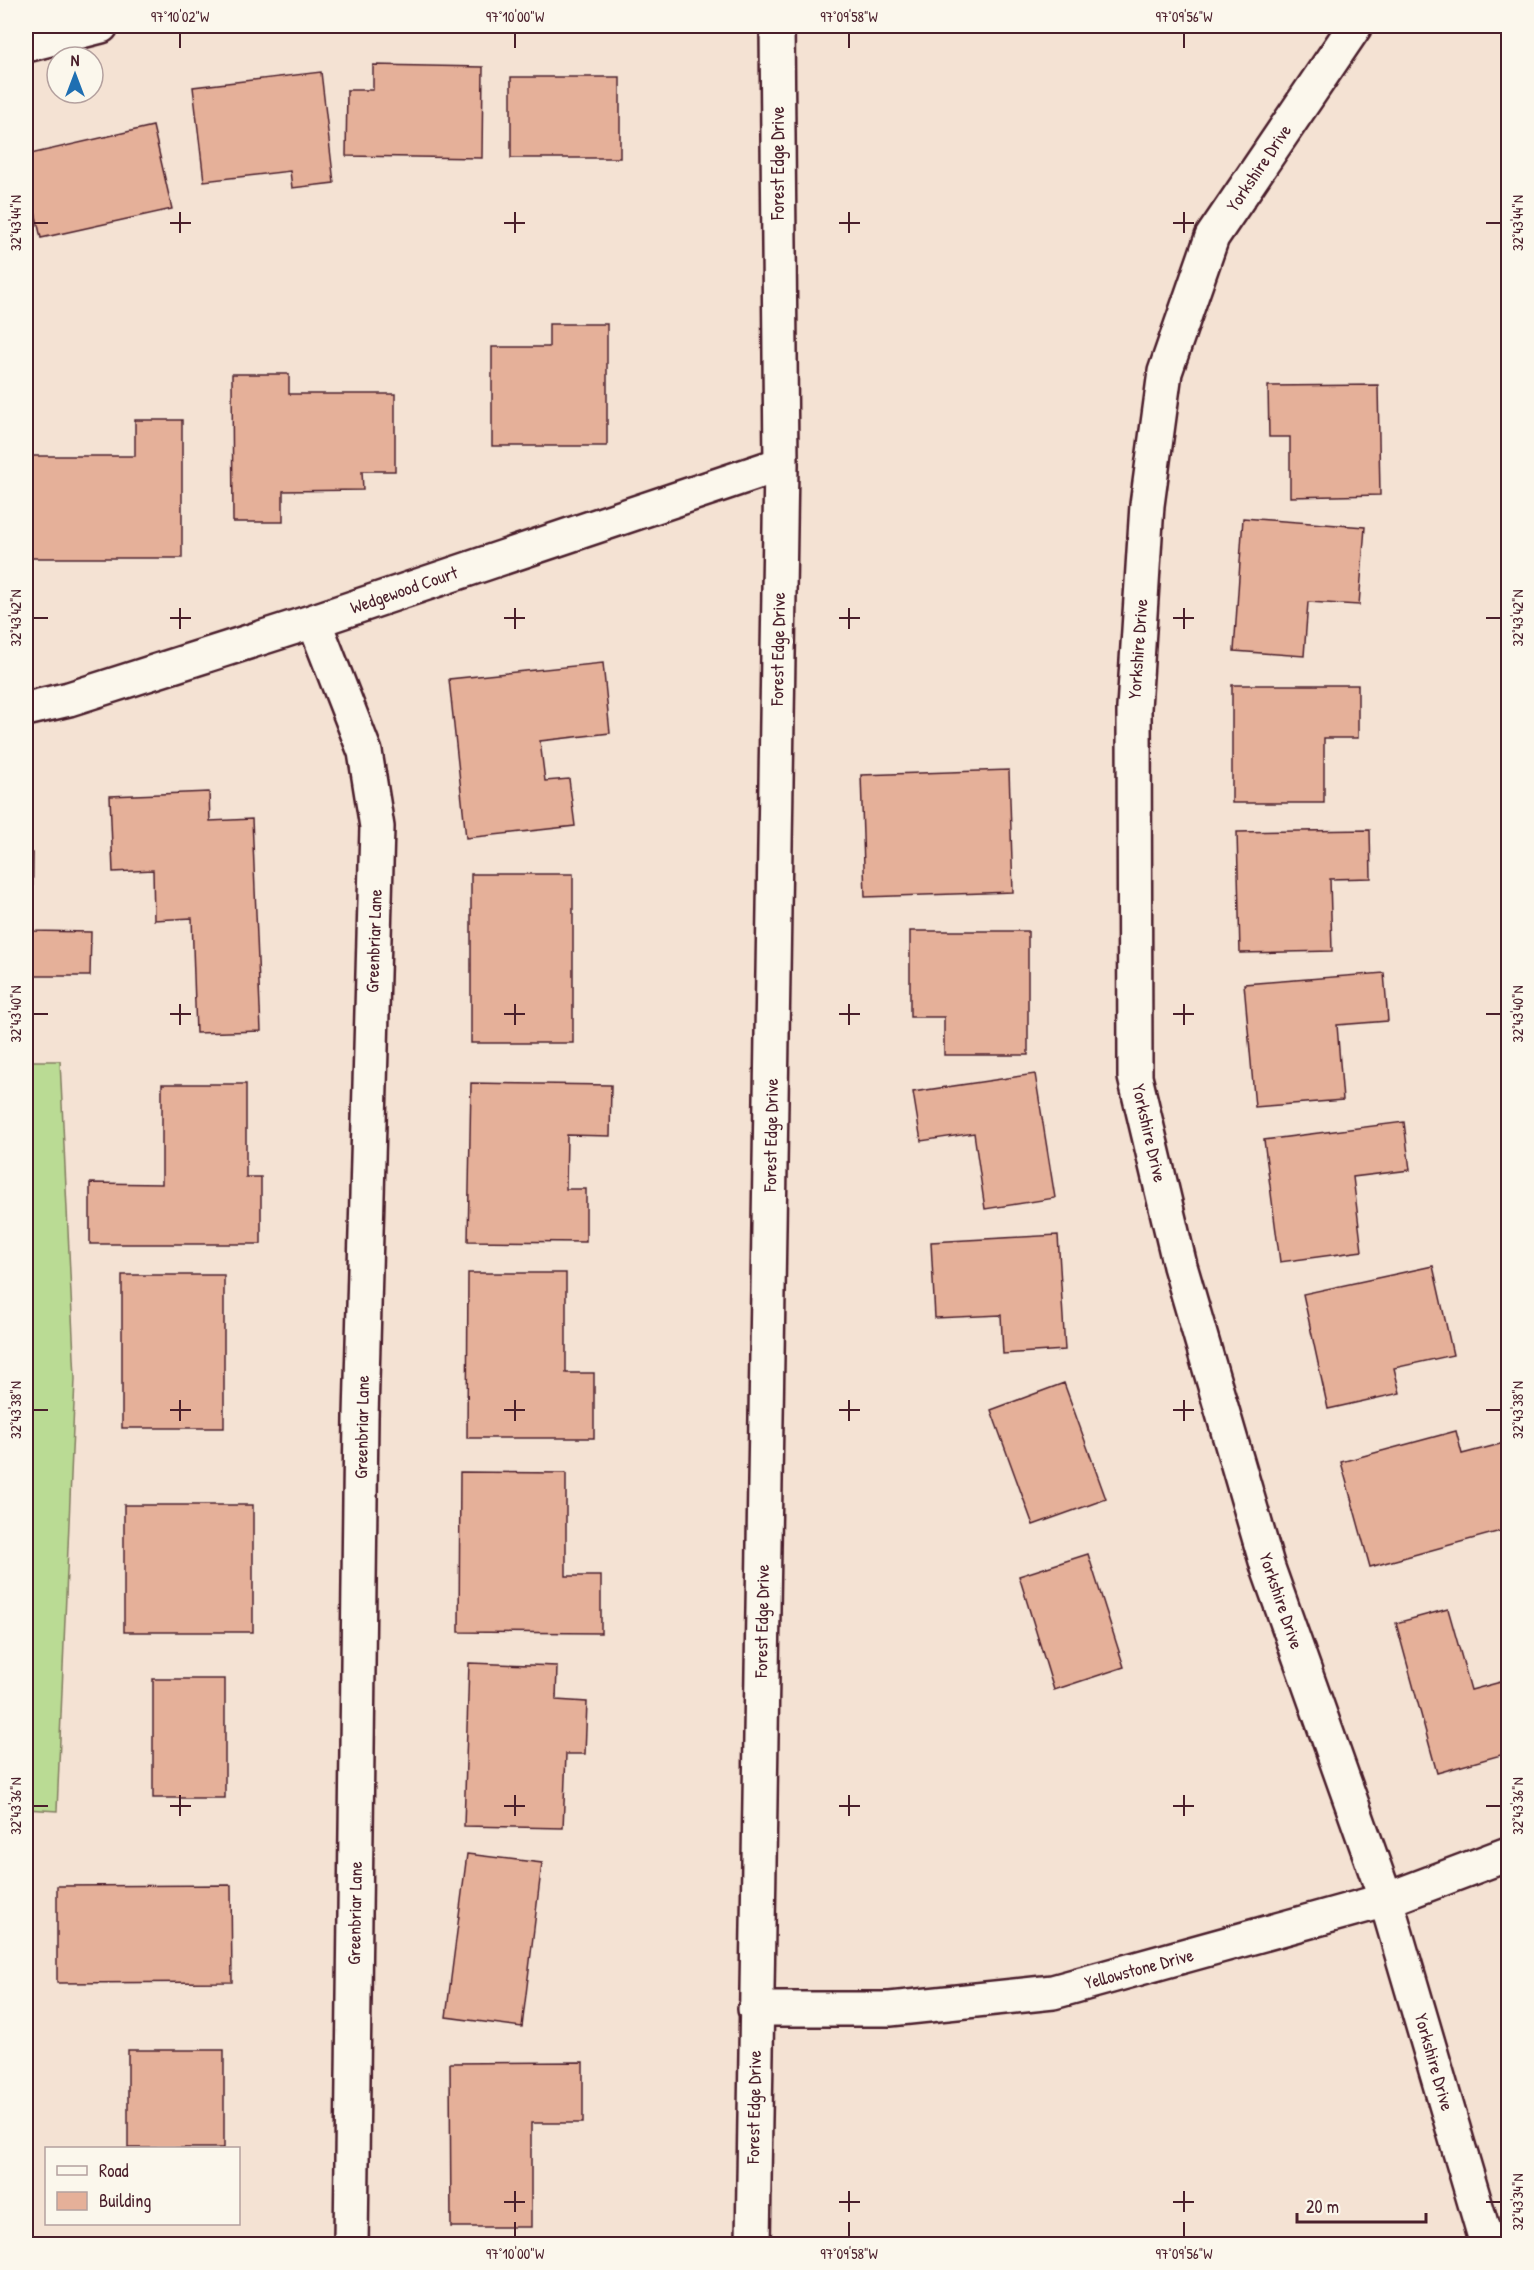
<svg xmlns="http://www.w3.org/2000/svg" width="1534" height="2270" font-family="'Patrick Hand',sans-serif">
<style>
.grass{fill:#badb94;stroke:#827d60;stroke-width:1.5}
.building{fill:#e5b099;stroke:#4a1f2b;stroke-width:1.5}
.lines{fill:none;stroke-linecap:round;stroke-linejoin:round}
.minor-casing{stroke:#4a1f2b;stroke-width:38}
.minor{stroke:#fbf7ec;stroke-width:33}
.ticks{fill:none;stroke:#4a1f2b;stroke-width:2}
.labels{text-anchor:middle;stroke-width:6;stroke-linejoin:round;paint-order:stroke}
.street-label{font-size:18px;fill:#4a1f2b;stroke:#fbf7ec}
.neatline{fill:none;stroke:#4a1f2b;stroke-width:2}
.ticks-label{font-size:15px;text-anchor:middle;fill:#4a1f2b}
</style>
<rect width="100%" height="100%" fill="#f4e2d3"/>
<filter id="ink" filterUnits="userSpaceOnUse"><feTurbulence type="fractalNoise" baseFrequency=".0167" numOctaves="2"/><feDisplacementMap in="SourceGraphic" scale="12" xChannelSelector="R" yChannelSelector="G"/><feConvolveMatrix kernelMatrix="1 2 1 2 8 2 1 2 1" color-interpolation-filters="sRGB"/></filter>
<g filter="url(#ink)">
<path class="grass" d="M26 1061H60L75 1379 57 1811 26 1809Z"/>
<path class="building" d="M373 65 483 67 482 158 346 156 347 90H373Z
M321 72 334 183 292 188 290 171 204 181 193 87Z
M511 77H620V158H511Z
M153 126 172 209 41 238 26 172V155Z
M549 324H607V446H492V347H549Z
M232 374H289V394H395V471H362L363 490 283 491V522H233Z
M1378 385 1380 495 1290 497V437H1269L1268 386Z
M135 420H182V558H26V456H135Z
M1243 518 1365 527 1359 605 1308 602 1304 656 1234 651Z
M603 663 610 733 540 741 545 781 569 779 575 826 466 838 449 679Z
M1232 685H1358V738H1324V803H1232Z
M1009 770 1013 892 865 897 861 775Z
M209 792 210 821 252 819 261 1031 196 1033 192 918 154 920 153 870 113 872 110 796Z
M1370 830 1371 878 1330 879 1332 951 1240 953 1237 832Z
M26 853H33L32 931 91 932 90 976H26Z
M471 874H573V1043H471Z
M910 931H1028V1055H944V1017H910Z
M1384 973 1388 1021 1337 1025 1343 1100 1255 1107 1244 984Z
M1035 1074 1055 1198 985 1209 974 1133 921 1141 913 1092Z
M471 1083 611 1085 610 1136 567 1135 566 1189H586V1242L468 1241Z
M162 1084H246V1177H261V1244H90V1183L162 1184Z
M1404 1122 1410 1170 1353 1177 1362 1251 1280 1262 1264 1140Z
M1058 1235 1065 1350 1003 1354 1001 1315 935 1318 931 1242Z
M1433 1266 1453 1355 1394 1368 1400 1393 1328 1409 1303 1294Z
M468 1273H566V1373H594V1438H467Z
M122 1275H224V1428H122Z
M1064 1383 1106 1499 1033 1525 991 1410Z
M1456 1431 1462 1454 1508 1442V1529L1370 1567 1341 1462Z
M460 1472 566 1473V1576H601V1633L459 1632Z
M124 1505H253V1632H124Z
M1088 1554 1124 1667 1054 1690 1019 1576Z
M1448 1609 1471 1690 1508 1680V1753L1437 1773 1396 1623Z
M469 1663 557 1666 556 1700 587 1702 585 1754H566L563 1828 464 1826Z
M153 1679H225V1798H153Z
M467 1854 542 1863 522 2027 446 2017Z
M231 1885 232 1982 57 1983V1886Z
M128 2050H224V2148H128Z
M583 2062V2123H531V2227H451L450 2063Z"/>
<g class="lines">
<defs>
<path id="minor" d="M1355 26 1212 237 1165 372 1147 505 1134 708 1135 1077 1180 1266 1268 1568 1386 1900 1487 2244
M26 45 101 26
M314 621 365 752 377 827 361 1417 351 2244
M26 709 69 699 314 621 781 464
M755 2009H890L1053 1992 1386 1900 1508 1854
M753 2244 781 464 777 26"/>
</defs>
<use href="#minor" class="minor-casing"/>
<use href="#minor" class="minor"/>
</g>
</g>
<path class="ticks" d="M180 33V48M515 33V48M849 33V48M1184 33V48M180 212V233M515 212V233M849 212V233M1184 212V233M33 223H48M170 223H191M504 223H525M839 223H860M1173 223H1194M1486 223H1501M180 608V629M515 608V629M849 608V629M1184 608V629M33 618H48M170 618H191M504 618H525M839 618H860M1173 618H1194M1486 618H1501M180 1004V1025M515 1004V1025M849 1004V1025M1184 1004V1025M33 1014H48M170 1014H191M504 1014H525M839 1014H860M1173 1014H1194M1486 1014H1501M180 1400V1421M515 1400V1421M849 1400V1421M1184 1400V1421M33 1410H48M170 1410H191M504 1410H525M839 1410H860M1173 1410H1194M1486 1410H1501M180 1795V1816M515 1795V1816M849 1795V1816M1184 1795V1816M33 1806H48M170 1806H191M504 1806H525M839 1806H860M1173 1806H1194M1486 1806H1501M515 2191V2212M849 2191V2212M1184 2191V2212M504 2202H525M839 2202H860M1173 2202H1194M1486 2202H1501M515 2222V2237M849 2222V2237M1184 2222V2237"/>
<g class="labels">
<g class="street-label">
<text transform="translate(778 163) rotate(-90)" y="6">Forest Edge Drive</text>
<text transform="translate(1259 168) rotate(-56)" y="6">Yorkshire Drive</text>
<text transform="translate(404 590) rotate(-19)" y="6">Wedgewood Court</text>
<text transform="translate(778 649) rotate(-89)" y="6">Forest Edge Drive</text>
<text transform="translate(1138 649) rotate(-86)" y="6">Yorkshire Drive</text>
<text transform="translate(374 941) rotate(-88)" y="6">Greenbriar Lane</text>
<text transform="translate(1149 1133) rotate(77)" y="6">Yorkshire Drive</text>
<text transform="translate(771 1135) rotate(-89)" y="6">Forest Edge Drive</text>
<text transform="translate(362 1427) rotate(-89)" y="6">Greenbriar Lane</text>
<text transform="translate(1281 1601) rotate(71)" y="6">Yorkshire Drive</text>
<text transform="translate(762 1621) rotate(-89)" y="6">Forest Edge Drive</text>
<text transform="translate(355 1913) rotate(-89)" y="6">Greenbriar Lane</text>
<text transform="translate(1139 1969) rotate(-15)" y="6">Yellowstone Drive</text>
<text transform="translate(1434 2062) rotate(74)" y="6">Yorkshire Drive</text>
<text transform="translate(754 2107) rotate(-89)" y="6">Forest Edge Drive</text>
</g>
</g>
<rect width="1534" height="2270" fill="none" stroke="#fbf7ec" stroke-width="66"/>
<rect x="45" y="2147" width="195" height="78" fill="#fbf7ec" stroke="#b4a19f" stroke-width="1.5"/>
<rect x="57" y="2166" width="30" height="9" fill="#fbf7ec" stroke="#b4a19f" stroke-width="1.5"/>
<text x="99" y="2177" font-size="18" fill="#4a1f2b">Road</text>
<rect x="57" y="2192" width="30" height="18" fill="#e5b099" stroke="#b4a19f" stroke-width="1.5"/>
<text x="99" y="2207" font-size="18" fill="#4a1f2b">Building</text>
<g transform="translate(75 75)"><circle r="28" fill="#fbf7ec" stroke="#b4a19f" stroke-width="1.5"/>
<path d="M0-4.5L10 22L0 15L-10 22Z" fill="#1f6fb2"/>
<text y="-9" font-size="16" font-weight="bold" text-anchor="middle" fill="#4a1f2b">N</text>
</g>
<path d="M1297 2213v9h129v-9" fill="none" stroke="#4a1f2b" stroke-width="3"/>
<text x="1306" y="2213" font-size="18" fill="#4a1f2b" stroke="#fbf7ec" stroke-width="4.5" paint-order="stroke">20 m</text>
<rect x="33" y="33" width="1468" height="2204" class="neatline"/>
<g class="ticks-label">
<text x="180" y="22">97°10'02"W</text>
<text x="515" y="22">97°10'00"W</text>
<text x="849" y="22">97°09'58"W</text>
<text x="1184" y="22">97°09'56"W</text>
<text transform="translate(16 223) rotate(-90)" y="5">32°43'44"N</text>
<text transform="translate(1518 223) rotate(-90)" y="5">32°43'44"N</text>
<text transform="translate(16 618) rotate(-90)" y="5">32°43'42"N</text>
<text transform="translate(1518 618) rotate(-90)" y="5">32°43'42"N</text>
<text transform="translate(16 1014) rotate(-90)" y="5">32°43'40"N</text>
<text transform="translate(1518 1014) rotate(-90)" y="5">32°43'40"N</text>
<text transform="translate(16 1410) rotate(-90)" y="5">32°43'38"N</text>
<text transform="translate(1518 1410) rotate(-90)" y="5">32°43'38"N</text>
<text transform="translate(16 1806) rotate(-90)" y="5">32°43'36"N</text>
<text transform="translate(1518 1806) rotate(-90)" y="5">32°43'36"N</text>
<text transform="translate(1518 2202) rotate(-90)" y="5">32°43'34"N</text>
<text x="515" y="2259">97°10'00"W</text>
<text x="849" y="2259">97°09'58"W</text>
<text x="1184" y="2259">97°09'56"W</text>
</g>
</svg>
